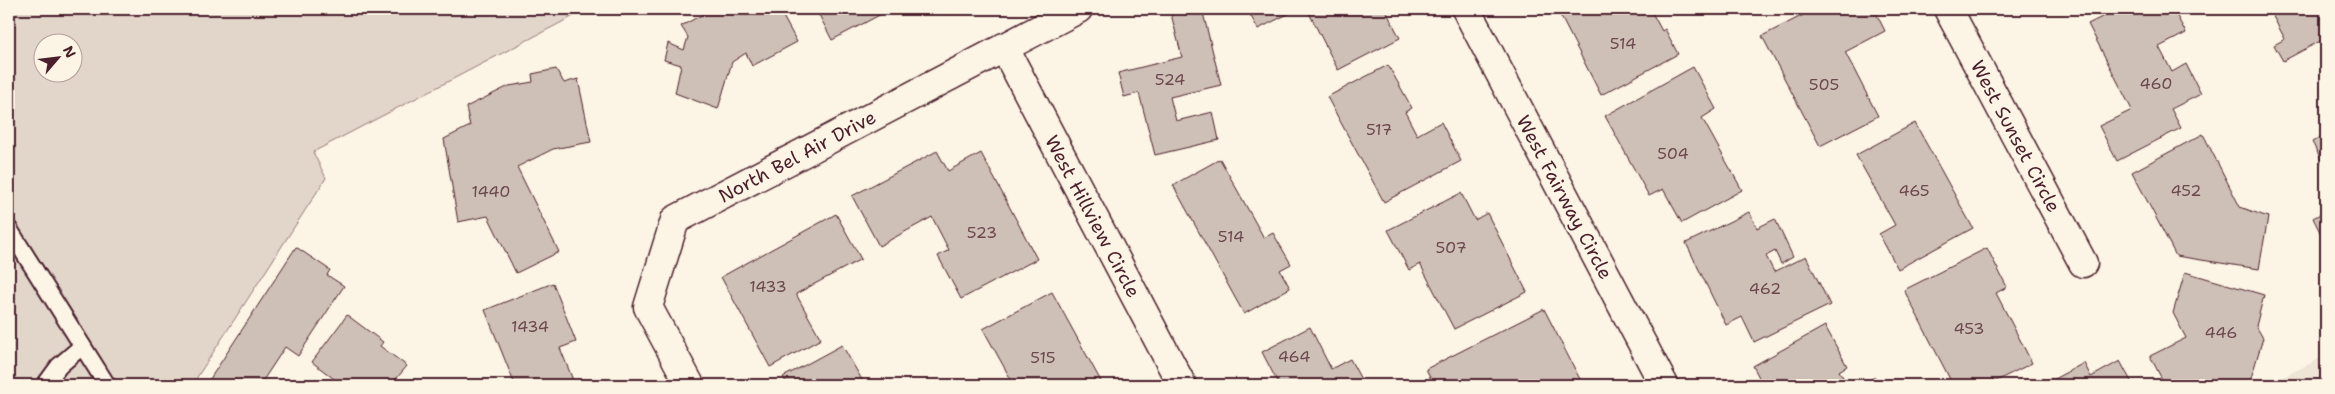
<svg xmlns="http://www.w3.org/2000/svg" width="2335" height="394" font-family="'Shantell Sans',sans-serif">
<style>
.built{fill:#eee5d7}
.green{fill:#e2d5ca;stroke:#967a7a;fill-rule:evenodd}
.building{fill:#cfc0b7;stroke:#4a1f2b}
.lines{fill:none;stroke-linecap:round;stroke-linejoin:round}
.service-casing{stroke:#4a1f2b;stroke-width:20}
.minor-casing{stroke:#4a1f2b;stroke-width:31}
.service{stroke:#fcf5e5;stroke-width:16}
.minor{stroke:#fcf5e5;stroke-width:28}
.labels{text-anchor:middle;stroke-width:4.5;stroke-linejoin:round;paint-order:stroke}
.number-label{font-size:16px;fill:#6b474e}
.street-label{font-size:19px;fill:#4a1f2b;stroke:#fcf5e5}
</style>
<rect width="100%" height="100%" fill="#fcf5e5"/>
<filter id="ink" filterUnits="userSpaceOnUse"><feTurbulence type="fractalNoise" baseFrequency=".02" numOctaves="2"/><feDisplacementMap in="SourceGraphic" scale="10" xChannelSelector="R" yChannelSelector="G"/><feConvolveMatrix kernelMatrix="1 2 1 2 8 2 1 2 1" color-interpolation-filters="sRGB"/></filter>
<g filter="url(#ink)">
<path class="built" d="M2326 355V385H2268Z"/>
<path class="green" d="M9 9H587L313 152 326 178 192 385H9ZM42 42H72V72H42Z"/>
<path class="building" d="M713 9H779L797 42 752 66 746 53 732 62 718 109 675 93 681 65 664 60 668 43 684 50 688 37 681 26Z
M816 9H891L832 40Z
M1191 9H1202L1221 85 1170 97 1176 121 1213 112 1219 140 1155 155 1139 93 1124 97 1118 73 1182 57 1171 14Z
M1247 9H1298L1258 29Z
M1307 9H1385L1400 38 1338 70Z
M1557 9H1650L1662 31 1665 29 1678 54 1601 95Z
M1815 9H1874L1885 31 1845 52 1878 116 1820 146 1762 36Z
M2118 9H2173L2186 33 2159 47 2172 72 2186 64 2201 94 2171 109 2181 128 2117 161 2099 126 2132 110 2088 24Z
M2269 9H2326V38L2283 61 2274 45 2285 39Z
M1388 65 1412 108 1405 112 1417 135 1441 122 1461 161 1384 202 1327 97Z
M1693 67 1716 109 1702 118 1742 190 1682 223 1663 189 1649 196 1605 116Z
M556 69 564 83 578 79 591 142 553 149 517 167 559 252 516 273 488 216 458 222 444 139 470 126 466 107 509 86 533 82 532 74Z
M1915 123 1973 228 1898 269 1879 234 1895 225 1856 155Z
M2203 134 2240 207 2268 217 2259 269 2176 256 2132 172Z
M2326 134V169L2312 142Z
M937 151 948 171 981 153 1037 259 961 299 938 256 949 250 932 217 879 246 852 196Z
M1220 159 1264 238 1273 233 1291 264 1280 270 1290 288 1244 314 1173 185Z
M1461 193 1475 220 1487 213 1527 292 1454 329 1420 264 1409 270 1388 230Z
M2326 211V244L2313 218Z
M1749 212 1757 228 1775 219 1793 257 1781 264 1775 251 1766 256 1774 272 1806 256 1830 305 1754 342 1742 317 1726 325 1686 243Z
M836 214 861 259 796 294 821 339 770 367 721 277Z
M296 247 330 270 327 275 344 286 298 356 285 347 260 385H206Z
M1987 248 2007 287 1996 293 2032 363 1988 385H1953L1904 290Z
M2185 272 2264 295 2256 326 2263 338 2249 385H2165L2150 356 2186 338 2173 313Z
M553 283 576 342 560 348 575 385H515L485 310Z
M1052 292 1103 385H1014L983 329Z
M1544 309 1583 385H1495L1492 379 1479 385H1434L1426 369Z
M347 315 383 342 380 346 407 366 391 385H342L312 362Z
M1825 326 1847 366 1839 371 1848 385H1763L1753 366Z
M1310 327 1331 369 1350 359 1364 385H1279L1262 352Z
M842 345 865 385H788L783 377Z
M2120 361 2133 385H2038L2051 378 2052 380 2084 363 2091 377Z
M1875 377 1879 385H1861Z"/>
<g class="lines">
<defs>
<path id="service" d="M9 229 107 385
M45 385 59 366 81 347"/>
<path id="minor" d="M1466 9 1664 385
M1948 9 2083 263
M1004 47 1182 385
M690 385 648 307 675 220 1078 9"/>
</defs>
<use href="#service" class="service-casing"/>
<use href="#minor" class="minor-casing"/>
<use href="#service" class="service"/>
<use href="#minor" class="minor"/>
</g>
</g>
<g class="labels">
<g class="number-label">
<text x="1623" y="49">514</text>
<text x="1170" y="85">524</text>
<text x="2156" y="89">460</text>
<text x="1824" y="90">505</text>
<text x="1379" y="135">517</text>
<text x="1673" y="159">504</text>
<text x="1914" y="196">465</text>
<text x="2186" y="196">452</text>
<text x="491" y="197">1440</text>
<text x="982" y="238">523</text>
<text x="1231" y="242">514</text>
<text x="1451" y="253">507</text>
<text x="768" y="292">1433</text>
<text x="1765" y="294">462</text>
<text x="530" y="332">1434</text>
<text x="1969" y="334">453</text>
<text x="2221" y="338">446</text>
<text x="1294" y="362">464</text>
<text x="1043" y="363">515</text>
</g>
<g class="street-label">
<text transform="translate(2016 136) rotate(62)" y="7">West Sunset Circle</text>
<text transform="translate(797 156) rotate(-28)" y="7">North Bel Air Drive</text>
<text transform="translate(1565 197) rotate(62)" y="7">West Fairway Circle</text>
<text transform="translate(1093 216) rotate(62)" y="7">West Hillview Circle</text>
</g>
</g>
<rect width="2335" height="394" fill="none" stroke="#fcf5e5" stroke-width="30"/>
<rect x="15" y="15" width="2305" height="364" fill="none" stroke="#4a1f2b" stroke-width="2" filter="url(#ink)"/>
<g transform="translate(58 58) rotate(62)"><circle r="24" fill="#fcf5e5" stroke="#b59f9b"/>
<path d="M0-4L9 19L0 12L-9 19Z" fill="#4a1f2b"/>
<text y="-8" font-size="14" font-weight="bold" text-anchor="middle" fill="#4a1f2b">N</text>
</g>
</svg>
